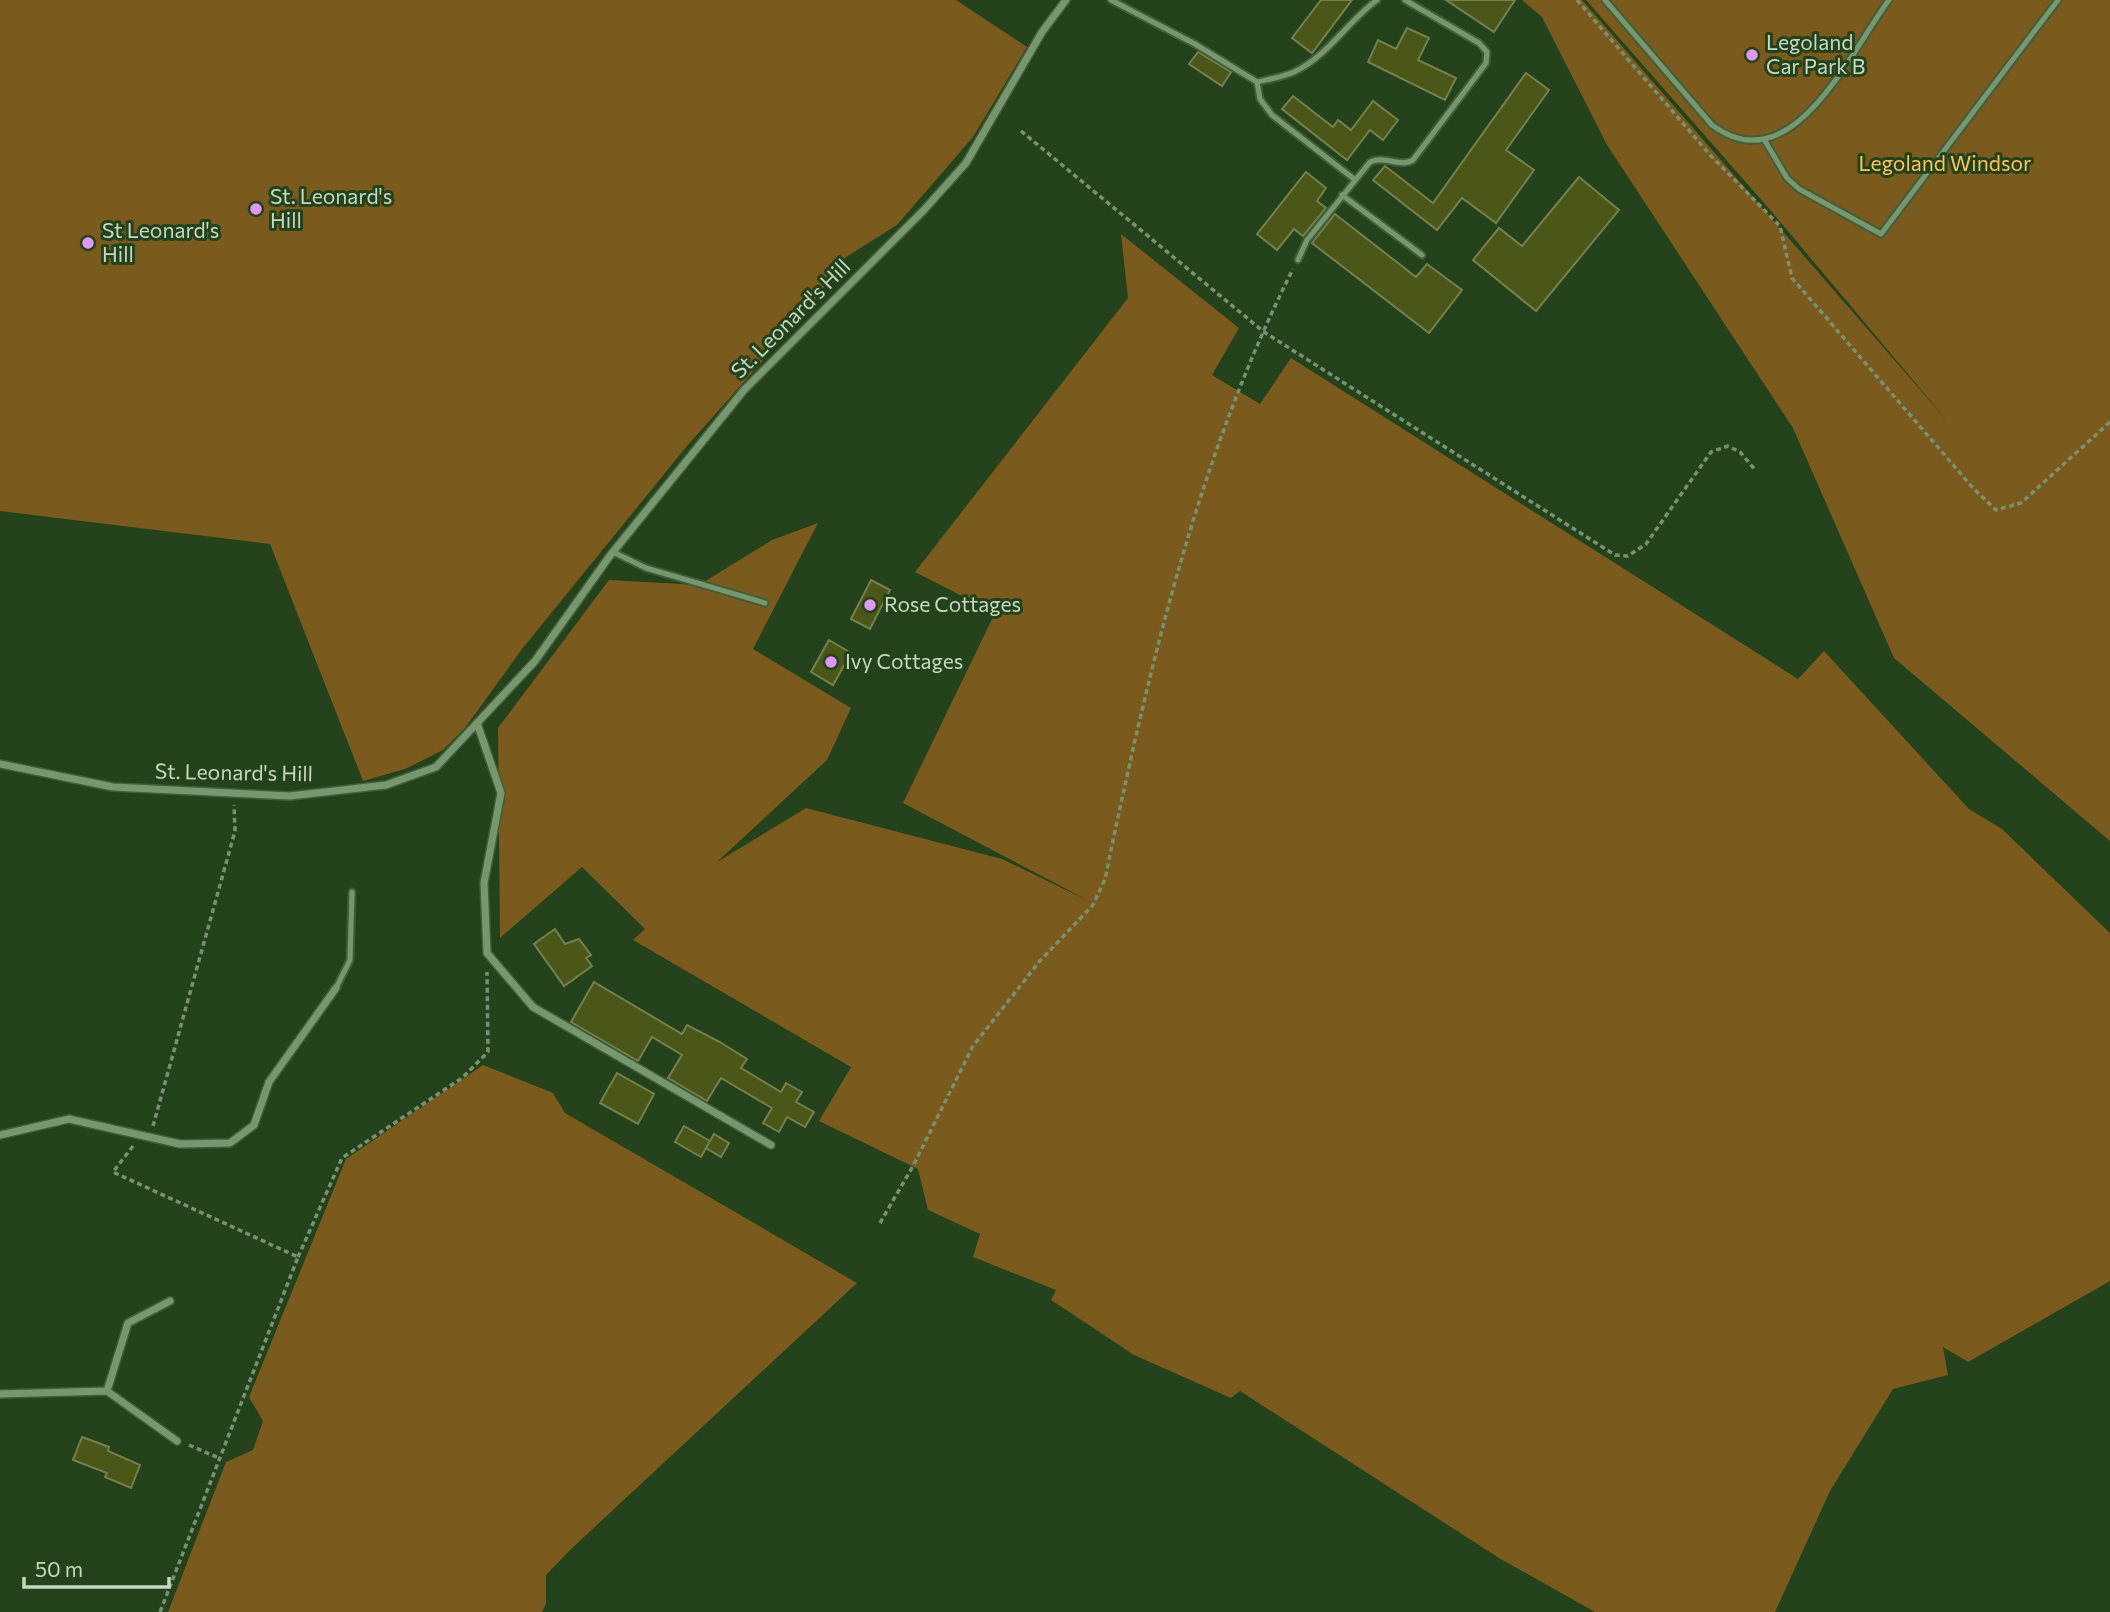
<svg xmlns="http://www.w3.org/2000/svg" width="2110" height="1612" font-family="Commissioner,sans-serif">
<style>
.green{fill:#7b5a1d}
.building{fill:#4b5619;stroke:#75804e;stroke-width:2}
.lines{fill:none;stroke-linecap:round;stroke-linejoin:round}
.service-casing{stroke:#435d3c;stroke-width:9}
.minor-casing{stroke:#435d3c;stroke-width:10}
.path{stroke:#799172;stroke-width:3.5;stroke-dasharray:5 3.5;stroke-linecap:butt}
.service{stroke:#77986e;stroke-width:5}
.minor{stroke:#77986e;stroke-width:7}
.poi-dot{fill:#df98f2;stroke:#24421c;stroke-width:2.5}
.labels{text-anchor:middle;stroke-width:6;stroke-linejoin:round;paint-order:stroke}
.poi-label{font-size:21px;fill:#c6d8c1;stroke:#24421c;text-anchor:start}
.park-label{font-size:21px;fill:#fec35c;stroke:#24421c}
.street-label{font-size:21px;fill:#c6d8c1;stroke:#24421c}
</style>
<rect width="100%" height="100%" fill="#24421c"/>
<path class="green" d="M0 0H956L1027 47 973 137 897 225 846 257 805 313 687 446 522 649 465 728 443 750 405 769 363 781 270 544 0 511Z
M1522 0H1582L1949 423 1771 211 1586 0H2110V841L1894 658 1793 428 1607 145 1542 17Z
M1121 234 1239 328 1212 375 1260 404 1291 358 1798 679 1824 651 1969 809 2002 829 2110 933V1281L1968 1362 1943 1347 1948 1375 1893 1389 1830 1491 1775 1612H1595L1499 1558 1240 1391 1231 1398 1134 1355 1051 1300 1056 1290 973 1257 980 1234 928 1210 918 1169 819 1121 851 1067 633 940 645 929 582 867 500 938 498 728 609 580 699 585 772 540 818 523 753 649 851 708 827 760 717 862 806 808 1002 859 1091 902 903 803 995 613 915 572 1128 298Z
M483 1065 553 1093 565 1113 857 1283 570 1550 546 1575V1604L542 1612H168L226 1462 253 1450 263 1421 249 1397 346 1159Z"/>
<path class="building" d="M1321 0H1352L1312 53 1292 38Z
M1446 0H1515L1494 32Z
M1407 28 1429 38 1418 60 1456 78 1445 100 1368 62 1378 40 1396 49Z
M1198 52 1231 72 1222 86 1189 64Z
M1526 73 1549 90 1506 150 1534 170 1496 223 1462 198 1437 230 1373 180 1385 166 1433 203Z
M1293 96 1333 127 1338 120 1351 130 1373 101 1398 120 1383 140 1370 130 1347 160 1282 109Z
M1306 172 1326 188 1317 201 1326 208 1303 236 1294 229 1277 250 1257 234Z
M1579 177 1619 210 1536 311 1473 260 1499 228 1522 246Z
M1335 214 1416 277 1427 264 1462 290 1429 333 1312 243Z
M871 580 890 590 870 629 851 619Z
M829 640 851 653 833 685 811 672Z
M555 929 565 944 579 939 591 955 586 958 592 966 564 986 534 944Z
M594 982 682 1034 687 1025 720 1042 747 1059 741 1068 781 1092 786 1083 802 1092 796 1102 814 1112 805 1127 787 1117 779 1132 763 1123 772 1108 721 1078 707 1101 668 1078 682 1055 652 1037 638 1061 571 1022Z
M617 1073 654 1094 638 1124 600 1103Z
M684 1126 710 1141 701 1157 675 1142Z
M714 1134 729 1143 721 1157 706 1148Z
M82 1437 109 1447 108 1451 140 1465 131 1488 105 1477 107 1473 73 1460Z"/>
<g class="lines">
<defs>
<path id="service" d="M1111 0 1195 44 1257 82 1260 99 1272 115 1354 179
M1605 0 1712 125C1792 185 1850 52 1889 0
M1257 82C1269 79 1283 77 1294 72 1327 57 1348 21 1377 0
M1765 141 1787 178 1799 189 1881 234 2058 0
M1342 195 1422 255
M1298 260 1307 240 1370 162C1385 155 1400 168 1413 160L1486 63 1487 52 1479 43 1405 0
M613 552 646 568 765 603
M336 988 350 960 352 892"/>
<path id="minor" d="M477 723 501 793 484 883 487 953 533 1007 771 1145
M0 764 113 787 290 796 386 785 436 767 535 661 609 557 744 390 923 211 966 163 1042 32 1066 0
M0 1135 69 1119 180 1144 230 1143 254 1125 269 1082 336 988
M107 1391 128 1323 170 1301
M0 1394 107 1391 177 1441"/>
</defs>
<use href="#service" class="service-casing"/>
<use href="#minor" class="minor-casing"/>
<path class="path" d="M1577 0 1711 156 1780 226 1792 278 1973 488 1996 510 2021 503 2110 422
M1021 131 1264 332 1615 555 1628 556 1646 544 1711 452 1728 446 1740 452 1756 471
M153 1126 235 831 234 805
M133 1146 113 1172 298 1257 160 1612
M880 1223 913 1166 973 1046 1039 962 1093 905 1105 879C1148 672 1197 459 1293 269
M298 1257 342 1158 462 1078 488 1052 487 972
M189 1445 221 1459"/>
<use href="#service" class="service"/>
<use href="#minor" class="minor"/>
</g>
<g class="poi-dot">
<circle cx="1752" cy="55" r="7"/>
<circle cx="256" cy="209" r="7"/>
<circle cx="88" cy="243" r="7"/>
<circle cx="870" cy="605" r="7"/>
<circle cx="831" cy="662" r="7"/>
</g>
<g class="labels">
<g class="poi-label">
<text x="1766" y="50">Legoland<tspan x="1766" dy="24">Car Park B</tspan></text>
<text x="270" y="204">St. Leonard's<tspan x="270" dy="24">Hill</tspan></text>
<text x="102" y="238">St Leonard's<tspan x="102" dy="24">Hill</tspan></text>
<text x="884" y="612">Rose Cottages</text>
<text x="845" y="669">Ivy Cottages</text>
</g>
<g class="park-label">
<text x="1945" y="171">Legoland Windsor</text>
</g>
<g class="street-label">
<text transform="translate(791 319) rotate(-45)" y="7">St. Leonard's Hill</text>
<text transform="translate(234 773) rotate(1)" y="7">St. Leonard's Hill</text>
</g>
</g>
<path d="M24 1577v10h145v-10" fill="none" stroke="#c6d8c1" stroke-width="3.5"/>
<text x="35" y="1577" font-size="21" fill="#c6d8c1" stroke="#24421c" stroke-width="5" paint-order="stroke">50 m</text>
</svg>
